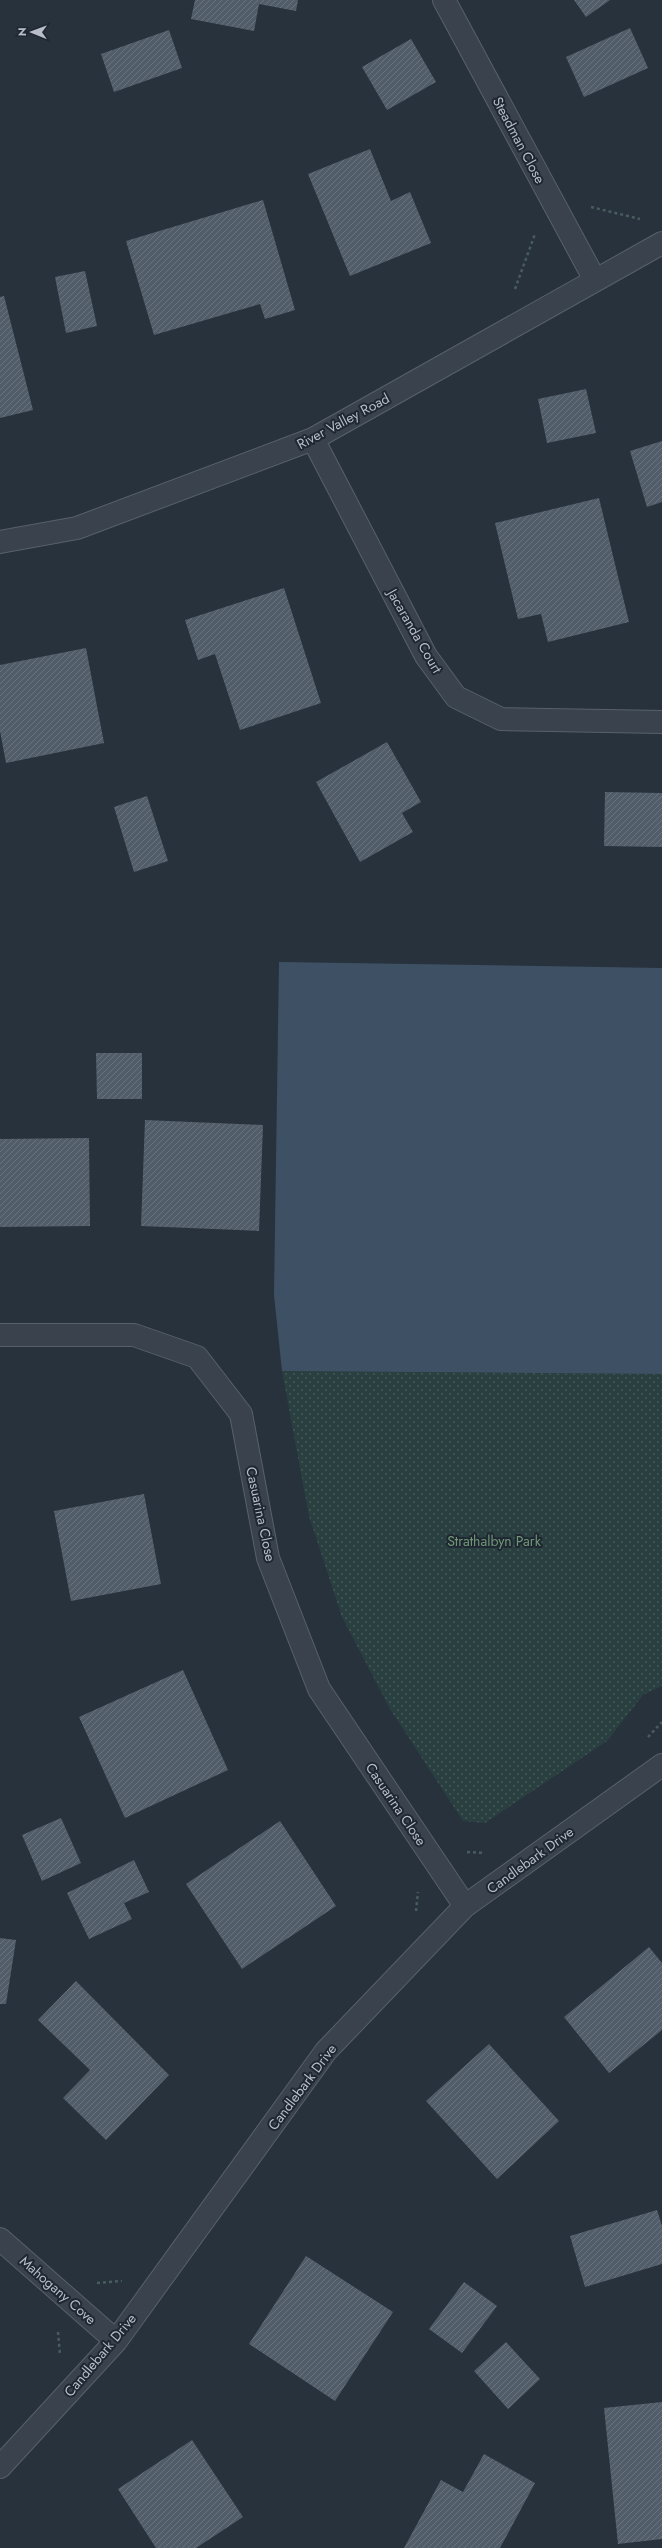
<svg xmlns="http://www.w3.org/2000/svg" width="662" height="2548" font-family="Jost,sans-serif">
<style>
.grass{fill:url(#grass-dots)}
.water{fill:#3e5164}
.building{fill:url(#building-hatch)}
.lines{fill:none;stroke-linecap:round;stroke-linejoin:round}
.minor-casing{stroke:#58616b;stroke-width:24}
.path{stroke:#495c5d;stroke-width:2.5;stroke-dasharray:3 3;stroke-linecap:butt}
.minor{stroke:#3a434d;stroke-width:22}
.labels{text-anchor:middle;stroke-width:4;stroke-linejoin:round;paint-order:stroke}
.street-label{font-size:14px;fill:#b7bec8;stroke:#1f2832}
.park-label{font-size:14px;fill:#709776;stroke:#1f2832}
</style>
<defs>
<pattern id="grass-dots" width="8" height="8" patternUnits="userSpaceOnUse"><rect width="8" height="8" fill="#2a3f3f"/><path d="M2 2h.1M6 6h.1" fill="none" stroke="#475959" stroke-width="1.8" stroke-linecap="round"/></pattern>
<pattern id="building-hatch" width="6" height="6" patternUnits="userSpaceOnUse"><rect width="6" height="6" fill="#525d6a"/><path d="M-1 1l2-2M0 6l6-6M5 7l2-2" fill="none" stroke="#69727e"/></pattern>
</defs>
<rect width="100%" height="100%" fill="#27323d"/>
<path class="grass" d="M282 1371 662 1374V1686L643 1695 607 1741 485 1823 463 1821 390 1709 342 1617 309 1516Z"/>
<path class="water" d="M279 962 662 968V1374L282 1371 274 1295Z"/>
<path class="building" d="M195 0H298L296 11 259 4 254 31 191 19Z
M574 0H610L586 17Z
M630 28 648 68 584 97 566 57Z
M169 30 182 68 114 92 101 54Z
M411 39 436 82 387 110 362 67Z
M370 149 391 201 410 192 431 243 350 276 308 174Z
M263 200 295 310 265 319 260 304 154 335 126 241Z
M85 271 97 326 66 333 55 277Z
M4 296 33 410 0 418V297Z
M586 389 596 433 547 443 538 399Z
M662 441V502L647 507 630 451Z
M599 498 629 622 548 642 541 614 518 619 495 523Z
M284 588 321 703 240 730 215 654 198 660 185 620Z
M86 648 104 743 6 763 0 731V665Z
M387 742 421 802 402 813 413 832 360 862 316 782Z
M605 792 662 793V847L604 846Z
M147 796 168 861 134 872 114 807Z
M96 1053H142V1099H97Z
M145 1120 263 1125 259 1231 141 1226Z
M89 1138 90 1226 0 1227V1139Z
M144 1494 161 1584 71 1601 54 1511Z
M183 1670 228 1770 125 1818 79 1717Z
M61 1818 81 1863 42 1881 22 1835Z
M280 1821 336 1906 242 1969 186 1884Z
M134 1860 149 1892 124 1903 132 1919 89 1939 67 1893Z
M0 1938 16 1940 6 2004H0Z
M649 1947 662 1963V2030L609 2073 564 2017Z
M76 1981 169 2075 106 2140 63 2098 90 2070 38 2020Z
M489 2044 559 2121 497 2179 426 2101Z
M657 2210 662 2226V2264L585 2287 570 2236Z
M306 2256 393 2312 335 2401 249 2344Z
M464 2282 497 2306 462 2353 429 2329Z
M506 2342 540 2379 508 2409 474 2371Z
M662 2402V2539L618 2544 604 2408Z
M192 2440 243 2517 196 2548H156L118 2489Z
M484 2454 535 2483 500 2548H404L441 2480 463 2492Z"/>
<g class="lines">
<defs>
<path id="minor" d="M444 0 595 280
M313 439 426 656 456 697 501 719 662 722
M0 542 77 528 313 439 662 243
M0 1335H134L197 1357 241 1414 268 1558 319 1689 465 1906
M0 2239 116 2341
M0 2467 116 2341 326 2051 465 1906 662 1765"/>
</defs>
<use href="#minor" class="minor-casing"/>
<path class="path" d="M591 207 640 219
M515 289 535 234
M648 1737 662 1722
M467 1852 485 1853
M416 1911 418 1892
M97 2283 122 2281
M58 2332 60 2355"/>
<use href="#minor" class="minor"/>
</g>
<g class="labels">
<g class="street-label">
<text transform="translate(519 140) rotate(62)" y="5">Steadman Close</text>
<text transform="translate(343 421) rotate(-28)" y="5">River Valley Road</text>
<text transform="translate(415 631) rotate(60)" y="5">Jacaranda Court</text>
<text transform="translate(261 1514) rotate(78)" y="5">Casuarina Close</text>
<text transform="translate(396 1804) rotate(56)" y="5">Casuarina Close</text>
<text transform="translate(530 1860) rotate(-36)" y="5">Candlebark Drive</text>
<text transform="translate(302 2087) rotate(-53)" y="5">Candlebark Drive</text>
<text transform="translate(58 2290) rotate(41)" y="5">Mahogany Cove</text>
<text transform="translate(100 2355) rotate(-50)" y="5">Candlebark Drive</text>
</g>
<g class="park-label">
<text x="494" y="1546">Strathalbyn Park</text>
</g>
</g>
<g transform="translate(32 32) rotate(271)" stroke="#1f2832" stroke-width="3" paint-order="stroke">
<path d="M0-3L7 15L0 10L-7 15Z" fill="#b7bec8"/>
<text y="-6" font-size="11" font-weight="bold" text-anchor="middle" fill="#b7bec8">N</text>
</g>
</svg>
